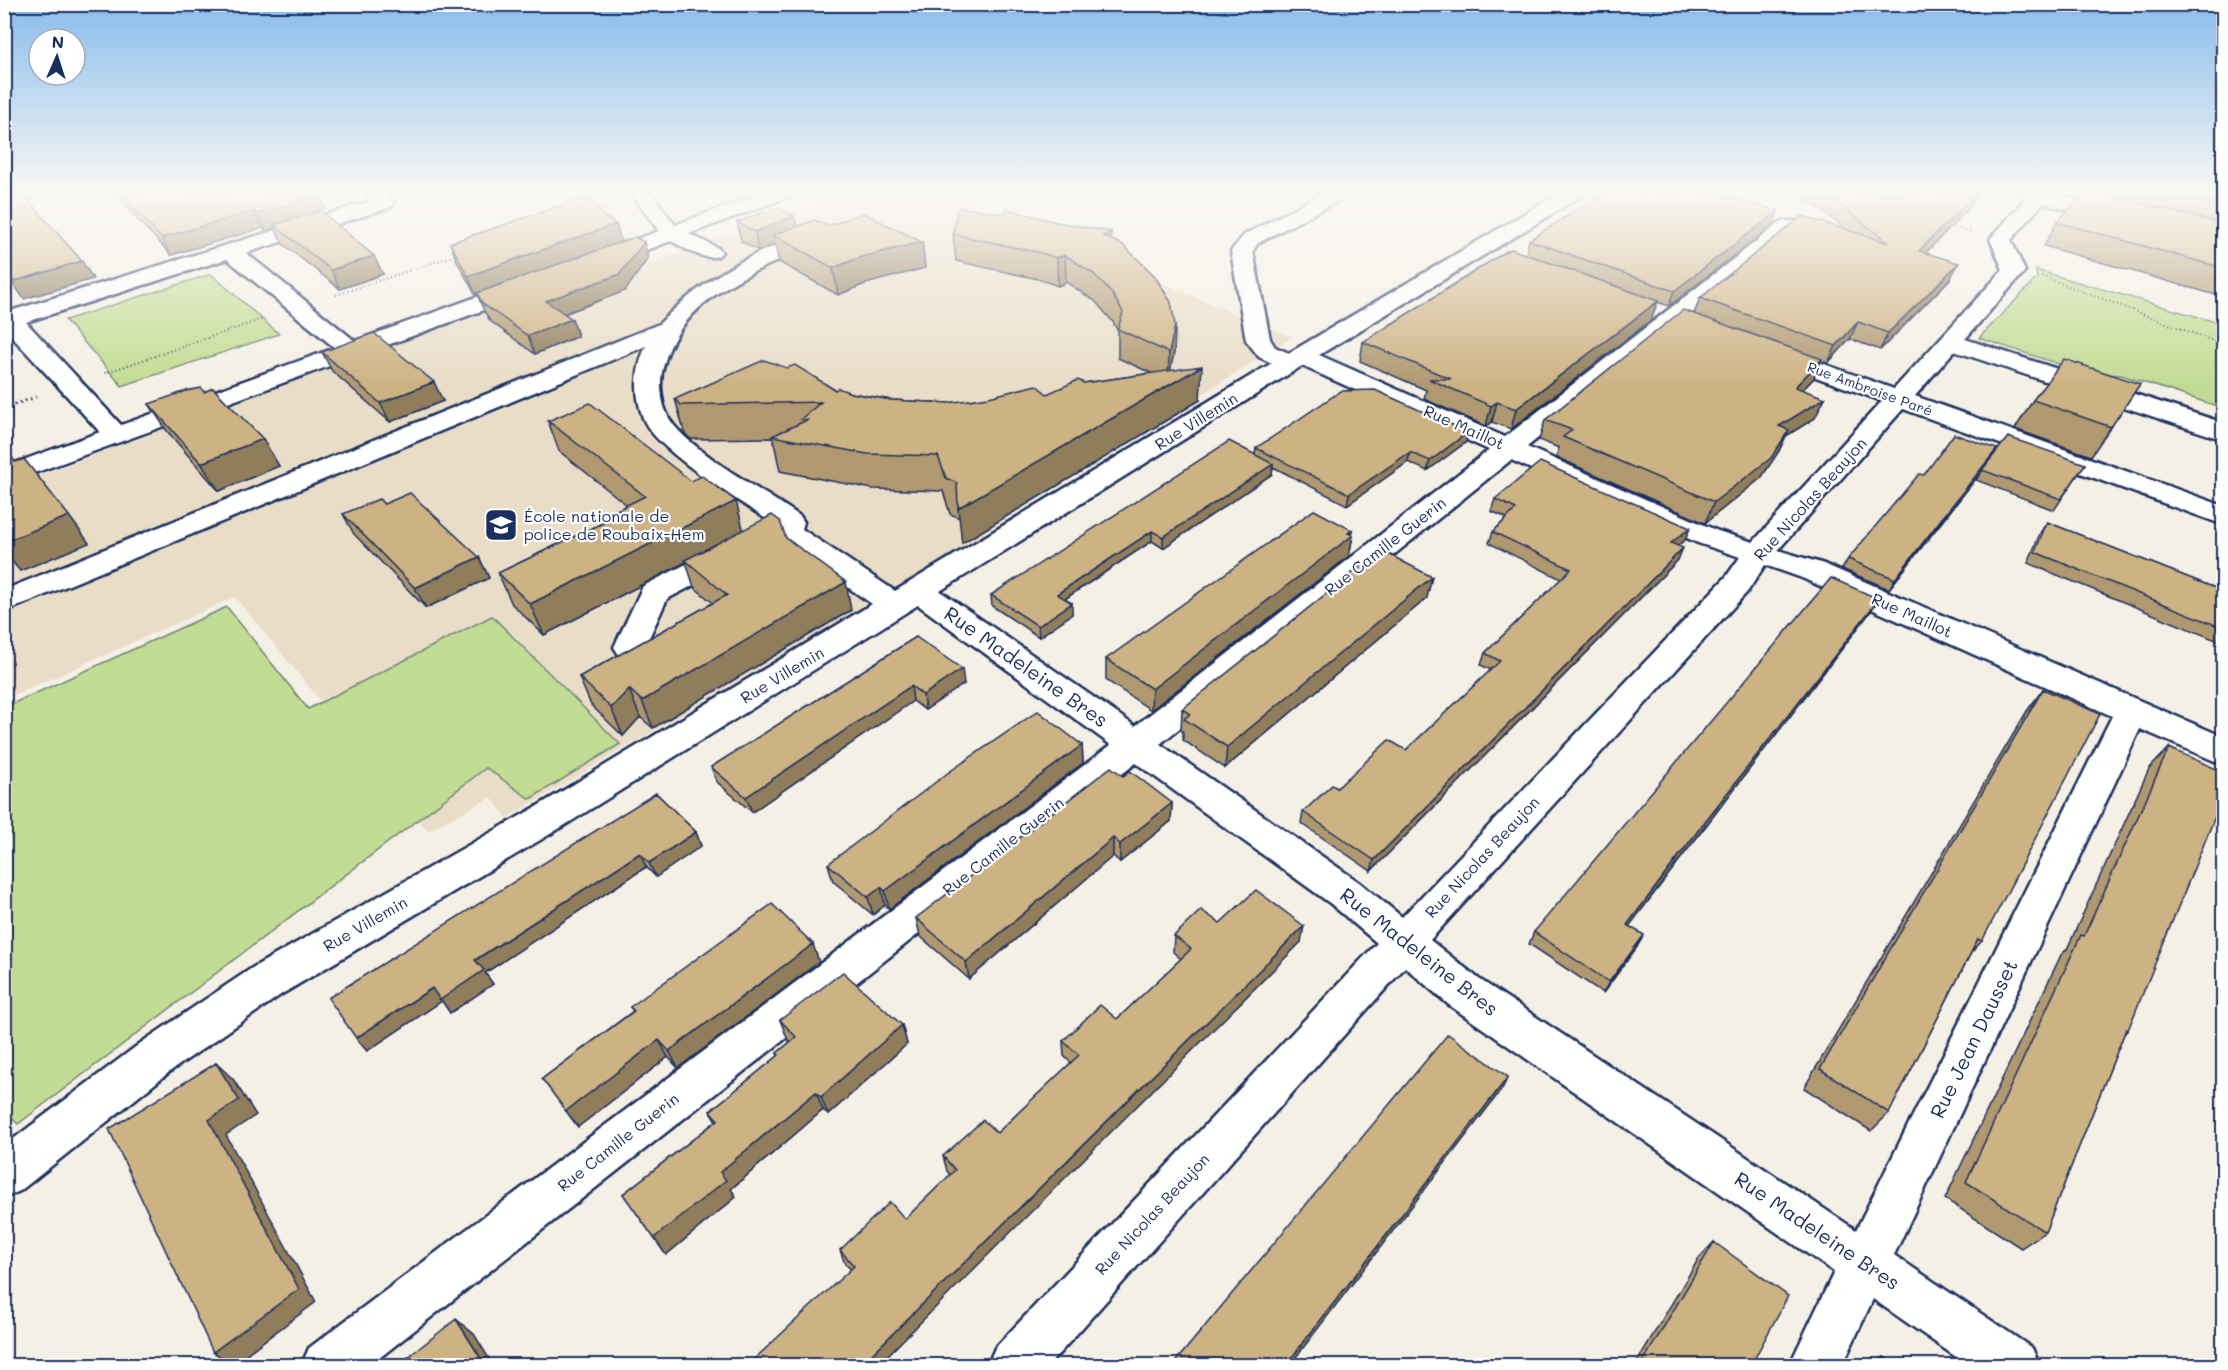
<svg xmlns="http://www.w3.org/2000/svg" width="2228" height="1370" font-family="Mali,sans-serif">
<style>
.built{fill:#e9ddc8}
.green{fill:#c2dc93;stroke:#6e8678;stroke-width:1.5}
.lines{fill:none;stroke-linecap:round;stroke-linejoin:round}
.minor-casing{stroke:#1b2f5e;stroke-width:5}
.path-far1{stroke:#1b2f5e;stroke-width:2;stroke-dasharray:1 3;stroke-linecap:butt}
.path{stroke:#1b2f5e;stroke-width:3;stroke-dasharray:1.5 4;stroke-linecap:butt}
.minor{fill:#fff;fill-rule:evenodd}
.wall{fill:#b09971;stroke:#1b2f5e;stroke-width:1.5}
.shaded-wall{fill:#907d5c;stroke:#1b2f5e;stroke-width:1.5}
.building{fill:#cdb283;stroke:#1b2f5e;stroke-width:1.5}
.labels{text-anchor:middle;stroke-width:4.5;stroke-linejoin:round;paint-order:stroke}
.far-street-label{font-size:14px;fill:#1b2f5e;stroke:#fff}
.street-label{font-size:16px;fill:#1b2f5e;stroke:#fff}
.poi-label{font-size:16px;fill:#1b2f5e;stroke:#fff;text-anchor:start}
.near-street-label{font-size:20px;fill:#1b2f5e;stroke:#fff}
</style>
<rect width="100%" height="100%" fill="#f5f0e6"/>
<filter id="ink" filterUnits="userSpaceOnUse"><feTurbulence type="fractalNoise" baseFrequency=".0167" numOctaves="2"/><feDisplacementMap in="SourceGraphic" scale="12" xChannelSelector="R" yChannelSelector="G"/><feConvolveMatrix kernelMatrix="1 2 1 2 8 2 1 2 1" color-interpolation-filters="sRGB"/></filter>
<g filter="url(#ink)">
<path class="built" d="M838 193H958L1052 238 1292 337 940 561 507 818 491 797 428 831 235 597 5 699V488L575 276 593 284Z"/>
<path class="green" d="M2036 270 2223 324V408L2121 375 2086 373 1979 338 2037 278Z
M211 274 279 334 122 386 65 320Z
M227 607 308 709 492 616 620 744 530 799 486 768 18 1124 4 1111 5 707Z"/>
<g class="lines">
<defs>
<path id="minor" d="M365 193H386L394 203 391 207 246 253 355 341 515 283 523 281 531 283 534 288 531 293 4 484V467L100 432 4 328V313L371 201ZM227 259 335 348 121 425 26 322Z
M631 193H651L675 225 762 193H791L788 197 689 234 718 248 722 252 718 256C702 261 685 248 671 241L610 264 602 265 594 264 591 259 594 254 659 231Z
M1323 193H1348L1345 197 1258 243 1253 251 1270 339 1275 347 1289 353 1559 193H1583L1580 197 1319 355 1505 437 1782 221H1796L1799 225 1796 229 1527 447 1718 531 1753 542 1882 401 1766 359 1762 354 1766 349 1774 347 1782 349 1894 389 2003 270 1990 239 2026 198 2019 193H2052L2124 213 2127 217 2124 221 2117 223 2043 203 2011 240 2025 271 1965 339 2224 423V440L1954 351 1915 396 2224 506V525L1903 409 1778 550 1824 564 2224 737V765L2140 729 1894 1255 2032 1348 2040 1366H1969L1873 1299 1842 1366H1789L1834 1272 1449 1005 1405 967 1048 1366H987L995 1348 1377 943 1331 904 1136 763 369 1366H301L309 1348 1111 745 918 605 562 827 282 994 172 1070 20 1191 4 1198V1146L142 1042 252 968 536 807 872 604 777 538 773 532 775 525C744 503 655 451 643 418 634 393 635 370 646 346L4 612V590L659 324C702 279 757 247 818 232L825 234 828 238 825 242C764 266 683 294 664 364 659 380 660 402 669 418 684 447 769 495 800 516L804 522 802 529 895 591 1272 363 1259 357 1246 340 1231 251 1244 235ZM1302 366 1489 450 1135 726 940 591ZM1511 460 1698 543 1740 557 1726 577 1402 917 1359 882 1160 744ZM1765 565 1802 578 2112 716 1856 1230 1479 979 1430 940 1748 591Z
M730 545 740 547 745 554 740 561 667 599 641 655 630 658 619 655 614 647 643 586 720 547Z"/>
</defs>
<use href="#minor" class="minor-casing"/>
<path class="path-far1" d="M595 212 614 208
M1946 226 1974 233
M2042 276 2224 345
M336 295 459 254
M105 373 263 319"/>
<path class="path" d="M4 408 36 397"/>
<use href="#minor" class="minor"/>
</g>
<path class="wall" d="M113 193H333L320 197 326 208 312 212 313 213 383 274 340 289 283 244 275 228 266 231 262 228 171 255Z
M1799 193H1978L1972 205 1925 253 1950 279 1880 350 1850 339 1828 363 1821 361 1813 379 1802 390 1815 418 1786 436 1779 451 1761 478 1705 523 1556 457 1559 448 1539 440 1545 420 1694 314 1700 298 1845 229Z
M2085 193H2223V297L2044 246 2057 222Z
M1778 211 1773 225 1669 306 1657 302 1651 320 1511 429 1492 422 1486 426 1424 399 1426 390 1360 361 1363 342 1526 254 1529 240Z
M794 216 796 227 828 226 922 242 925 268 865 284 838 295 779 262 775 244 758 251 741 241 737 222Z
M604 217 616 224 621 242H644L648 258 625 291 564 314 572 319 578 336 535 354 490 321 484 311 477 294H475L457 261 450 243Z
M1056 222 1111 232V240L1175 325 1174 353 1170 371 1200 400 962 543 960 518 950 514 943 491 873 489 780 471 773 438 691 439 685 434 675 399 835 390 891 400 948 403 1047 394 1084 383 1151 373 1118 358V332L1113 322 1095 301 1066 282 1058 286 1038 279 956 261 953 234Z
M322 352 443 401 390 422 332 371Z
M2140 384 2091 456 2015 429 2033 400Z
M204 392 279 466 219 491 167 431 149 404Z
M548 421 744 530 786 538 851 610 653 728 640 717 623 736 591 705 579 677 713 603 694 587 686 562 544 635 512 604 498 573 617 516 615 511 627 505 559 451Z
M1468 432 1466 442 1427 471 1408 462 1347 505 1273 467 1272 474 1163 548 1152 541 1065 599 1072 614 1039 637 992 606 991 595 1255 454 1256 448Z
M1997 449 2085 464 2054 510 1976 480 1982 471 1889 589 1842 569 1848 559 1924 475Z
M1495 499 1690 528 1685 540 1677 546 1678 560 1371 871 1301 823 1303 812 1337 788 1406 750 1491 670 1481 665 1485 653 1561 579 1489 543 1493 532 1507 518 1491 511Z
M384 504 479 557 489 578 426 608 354 534 343 514Z
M2047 522 2223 591V643L2028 563 2040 533Z
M1352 530 1351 534 1353 535 1349 556 1151 710 1106 680V659Z
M1427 598 1225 768 1183 740V732L1181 730 1182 709Z
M1871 611 1629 926 1637 947 1603 993 1529 944 1534 932Z
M916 637 964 684 925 710 913 701 752 812 717 782 711 767Z
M2043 689 1982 941 1971 953 1889 1113 1871 1131 1804 1088 2027 711Z
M1082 745 1083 763 889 909 885 905 873 915 833 881 828 864Z
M2169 748 2128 1030 2124 1034 2045 1232 2021 1248 1945 1199 2061 955 2067 949 2149 769Z
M1123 776 1172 803 1171 821 1120 862 1113 856 969 979 920 936 916 918Z
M656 793 696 832 701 846 656 877 646 867 485 973 493 984 450 1013 442 1001 367 1051 356 1038Z
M1220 923 1301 942 1237 1006 851 1269 845 1264 840 1250 905 1219 950 1175 947 1171 943 1156 997 1133 1071 1063 1064 1056 1063 1041 1117 1019 1181 959 1173 952 1174 936Z
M819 962 678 1068 668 1057 578 1127 542 1079 633 1011 630 1007Z
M780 1020 902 1025 907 1044 828 1115 823 1110 731 1189 736 1197 666 1255 623 1194 716 1121 710 1111 778 1056 777 1053 790 1042 788 1040Z
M1714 1242 1751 1365H1635L1699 1258Z
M1884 1357 1895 1365H1872Z"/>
<path class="shaded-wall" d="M20 193H52L25 200Z
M311 193H333L320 197 326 208 312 212 314 216 274 225 275 228 266 231 258 214Z
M1976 193H1978L1972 205 1911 268 1919 251Z
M254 211 262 228 171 255 161 238Z
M1778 211 1773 225 1669 306 1674 291Z
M794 216 798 234 773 235 775 244 758 251 755 232Z
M616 224 621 242 475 294 468 276Z
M1111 232V259L1103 236Z
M644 242 648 258 625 291 552 318 546 301Z
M922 242 925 268 865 284 838 295 833 268 861 257Z
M1065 255 1066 282 1058 286 1057 258Z
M374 256 383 274 340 289 331 270Z
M82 261 93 279 24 299 12 282Z
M1959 263 1950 279 1880 350 1888 333Z
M1658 301 1651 320 1511 429 1516 409Z
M572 319 578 336 535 354 528 336Z
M1858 322 1850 339 1828 363 1836 346Z
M1175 325 1174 353 1168 381 1169 353Z
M1822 359 1813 379 1786 407 1795 387Z
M1202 366 1200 400 962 543 958 508Z
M434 382 443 401 390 422 380 403Z
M1825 398 1815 418 1786 436 1779 451 1761 478 1705 523 1714 502 1779 426Z
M1497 402 1492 422 1486 426 1491 406Z
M1468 432 1466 442 1427 471 1430 461Z
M263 439 279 466 219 491 201 463Z
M1997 449 1991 460 1936 528 1889 589 1895 579 1942 518Z
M1410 452 1408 462 1347 505 1349 494Z
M1273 464 1272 474 1163 548V537Z
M736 501 744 532 685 560 686 562 544 635 530 604Z
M69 516 89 543 20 571 4 552V542Z
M1690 528 1685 540 1666 554 1671 543Z
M1352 530 1350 537 1353 535 1349 556 1151 710 1152 689Z
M1152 531V541L1057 604V594Z
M1683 548 1678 560 1371 871 1374 860Z
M479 557 489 578 426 608 415 588Z
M1432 577 1427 598 1225 768 1227 747Z
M846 582 851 610 653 728 642 701Z
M1879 599 1871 611 1697 837 1621 937 1627 925 1703 824Z
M1072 603V614L1039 637 1038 626Z
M962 669 964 684 925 710 923 695Z
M911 686 913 701 752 812 746 797Z
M629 689 640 717 623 736 611 708Z
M1082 745 1083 763 889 909 885 891Z
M1172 803 1171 821 1120 862V844Z
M696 832 701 846 656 877 649 863Z
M1113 838V856L969 979 966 962Z
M640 853 646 867 485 973 493 984 450 1013 442 1001 367 1051 356 1038Z
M881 887 885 905 873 915 868 897Z
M1304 926 1301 942 878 1365H861Z
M1644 935 1637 947 1603 993 1609 982Z
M813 944 819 962 678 1068 669 1051Z
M902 1025 907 1044 828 1115 821 1097Z
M659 1040 668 1057 578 1127 566 1111Z
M216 1063 233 1079 256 1115 226 1135 316 1302 233 1364 213 1352 209 1120Z
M1508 1077 1502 1089 1290 1365H1286Z
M816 1092 823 1110 731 1189 736 1197 666 1255 654 1238 720 1172Z
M456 1319 474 1334 493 1365H485Z"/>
<path class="building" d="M4 193H22L82 261 12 282 4 270Z
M119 193H313L302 196 306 199 258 214 254 211 161 238Z
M1603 193H1718L1778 211 1674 291 1529 240Z
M1825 193H1976L1919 251 1959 263 1888 333 1858 322 1836 346 1700 298 1802 216 1889 243Z
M2085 193H2099L2223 224V268L2057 222Z
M2165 193H2223V208Z
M589 196 604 217 616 224 468 276 450 243Z
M778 207 794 216 755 232 737 222Z
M958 207 1004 214 1007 209 1056 222 1111 232 1103 236 1123 245 1154 275 1171 302 1175 325 1169 353 1118 329 1123 312 1113 295 1094 274 1065 255 1057 258 1037 252 953 234Z
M321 211 374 256 331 270 274 225Z
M863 213 922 242 861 257 833 268 773 235 815 220 828 226Z
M635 237 644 242 620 274 546 301 572 319 528 336 483 304 477 293Z
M1511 249 1658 301 1516 409 1497 402 1491 406 1429 379H1451L1363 342 1505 252Z
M1683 310 1822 359 1795 387 1825 398 1779 426 1789 430 1771 458 1714 502 1563 437 1572 430 1545 420Z
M374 333 434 382 380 403 322 352Z
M2064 359 2140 384 2111 427 2033 400Z
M764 360 787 368 795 365 835 390 838 388 851 393 891 400 948 403 989 397 1036 385 1047 394 1078 380 1084 383 1202 366 958 508 957 483 946 478 938 456 867 454 772 436 807 420 801 419 821 402 681 405 675 399Z
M201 388 204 392 213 388 263 439 201 463 149 404 186 391Z
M1375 390 1468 432 1430 461 1410 452 1349 494 1256 448 1341 391Z
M590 403 691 481 702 476 736 501 530 604 498 573 620 515 615 511 645 496 548 421Z
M1954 434 1997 449 1942 518 1895 579 1848 559 1919 474 1924 475Z
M2008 437 2085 464 2061 499 1982 470Z
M1229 441 1273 464 1163 537 1152 531 1057 594 1072 603 1038 626 991 595Z
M12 457 15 462 24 459 69 516 4 542V460Z
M1540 462 1690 528 1671 543 1683 548 1374 860 1303 812 1332 785 1337 788 1389 740 1406 750 1500 661 1485 653 1571 569 1493 532 1516 509 1495 499Z
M410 493 479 557 415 588 343 514 379 499 384 504Z
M1314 510 1352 530 1348 533 1353 535 1152 689 1106 659Z
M772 515 780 521 786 538 846 582 642 701 629 689 611 708 579 677 727 595 685 560Z
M2047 522 2223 591V628L2035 552Z
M1381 550 1432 577 1227 747 1184 719 1190 714 1182 709Z
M1831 578 1879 599 1703 824 1627 925 1644 935 1609 982 1534 932Z
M916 637 962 669 923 695 911 686 746 797 711 767Z
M2043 689 2100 714 1982 941 1978 939 1889 1113 1820 1069Z
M1038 711 1082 745 885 891 881 887 868 897 828 864 949 772Z
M2169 748 2223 772V797L2128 1030 2126 1029 2045 1232 1966 1182 2081 935 2084 936Z
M1111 767 1123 776 1130 771 1172 803 1120 844 1113 838 966 962 916 918Z
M656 793 696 832 649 863 640 853 475 960 484 970 440 1000 432 988 356 1038 328 998Z
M1256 890 1304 926 861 1365H748L854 1266 840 1250 890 1202 905 1219 955 1170 943 1156 983 1120 997 1133 1079 1055 1063 1041 1100 1005 1117 1019 1191 949 1174 936 1201 910 1220 923Z
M772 904 813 944 669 1051 659 1040 566 1111 542 1079 634 1011 630 1007Z
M843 972 902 1025 821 1097 816 1092 720 1172 726 1180 654 1238 623 1194 718 1120 710 1111 779 1055 777 1053 796 1037 780 1020Z
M1448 1034 1508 1077 1286 1365H1181L1176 1361Z
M216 1063 239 1100 209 1120 299 1289 213 1352 109 1129Z
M1714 1242 1788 1296 1751 1365H1641Z
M456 1319 485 1365H398Z
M1884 1357 1895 1365H1880Z"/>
</g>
<linearGradient id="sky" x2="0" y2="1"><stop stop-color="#88bcec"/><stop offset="0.5" stop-color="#faf8f4"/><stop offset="1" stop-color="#faf8f4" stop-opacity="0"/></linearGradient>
<rect width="2228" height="385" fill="url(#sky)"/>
<defs>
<symbol id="university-square" viewBox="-11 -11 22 22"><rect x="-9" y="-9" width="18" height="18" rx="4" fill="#1b2f5e" stroke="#fff"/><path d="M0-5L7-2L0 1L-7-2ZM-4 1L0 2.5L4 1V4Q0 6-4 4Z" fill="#fff"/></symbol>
</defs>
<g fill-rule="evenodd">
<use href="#university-square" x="482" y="506" width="38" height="38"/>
</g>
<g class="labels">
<g class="far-street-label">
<text transform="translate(1870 389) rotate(20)" y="5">Rue Ambroise Paré</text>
</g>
<g class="street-label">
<text transform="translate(1196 421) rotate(-32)" y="6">Rue Villemin</text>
<text transform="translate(1464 427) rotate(24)" y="6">Rue Maillot</text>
<text transform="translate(1810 499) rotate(-48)" y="6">Rue Nicolas Beaujon</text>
<text transform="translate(1385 546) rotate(-38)" y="6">Rue Camille Guerin</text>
<text transform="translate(1912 615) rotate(24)" y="6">Rue Maillot</text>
<text transform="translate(782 675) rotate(-31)" y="6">Rue Villemin</text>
<text transform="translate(1003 846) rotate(-38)" y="6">Rue Camille Guerin</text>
<text transform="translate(1482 857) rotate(-47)" y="6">Rue Nicolas Beaujon</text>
<text transform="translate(365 924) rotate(-30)" y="6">Rue Villemin</text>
<text transform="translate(618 1142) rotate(-38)" y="6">Rue Camille Guerin</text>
<text transform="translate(1152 1214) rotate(-47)" y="6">Rue Nicolas Beaujon</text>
</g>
<g class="poi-label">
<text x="524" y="522">École nationale de<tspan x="524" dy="18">police de Roubaix-Hem</tspan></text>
</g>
<g class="near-street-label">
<text transform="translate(1026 667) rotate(35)" y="7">Rue Madeleine Bres</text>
<text transform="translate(1419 952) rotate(38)" y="7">Rue Madeleine Bres</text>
<text transform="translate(1974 1039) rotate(-64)" y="7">Rue Jean Dausset</text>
<text transform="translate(1817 1231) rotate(34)" y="7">Rue Madeleine Bres</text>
</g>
</g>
<rect width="2228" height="1370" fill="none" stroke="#fff" stroke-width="24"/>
<rect x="12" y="12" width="2204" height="1346" fill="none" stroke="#1b2f5e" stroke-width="2" filter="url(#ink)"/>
<g transform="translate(57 57) rotate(3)"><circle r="28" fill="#ffffff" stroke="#a4acbf" stroke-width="1.5"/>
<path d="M0-4.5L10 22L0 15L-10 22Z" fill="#1b2f5e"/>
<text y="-9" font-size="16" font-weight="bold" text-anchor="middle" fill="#1b2f5e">N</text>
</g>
</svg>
